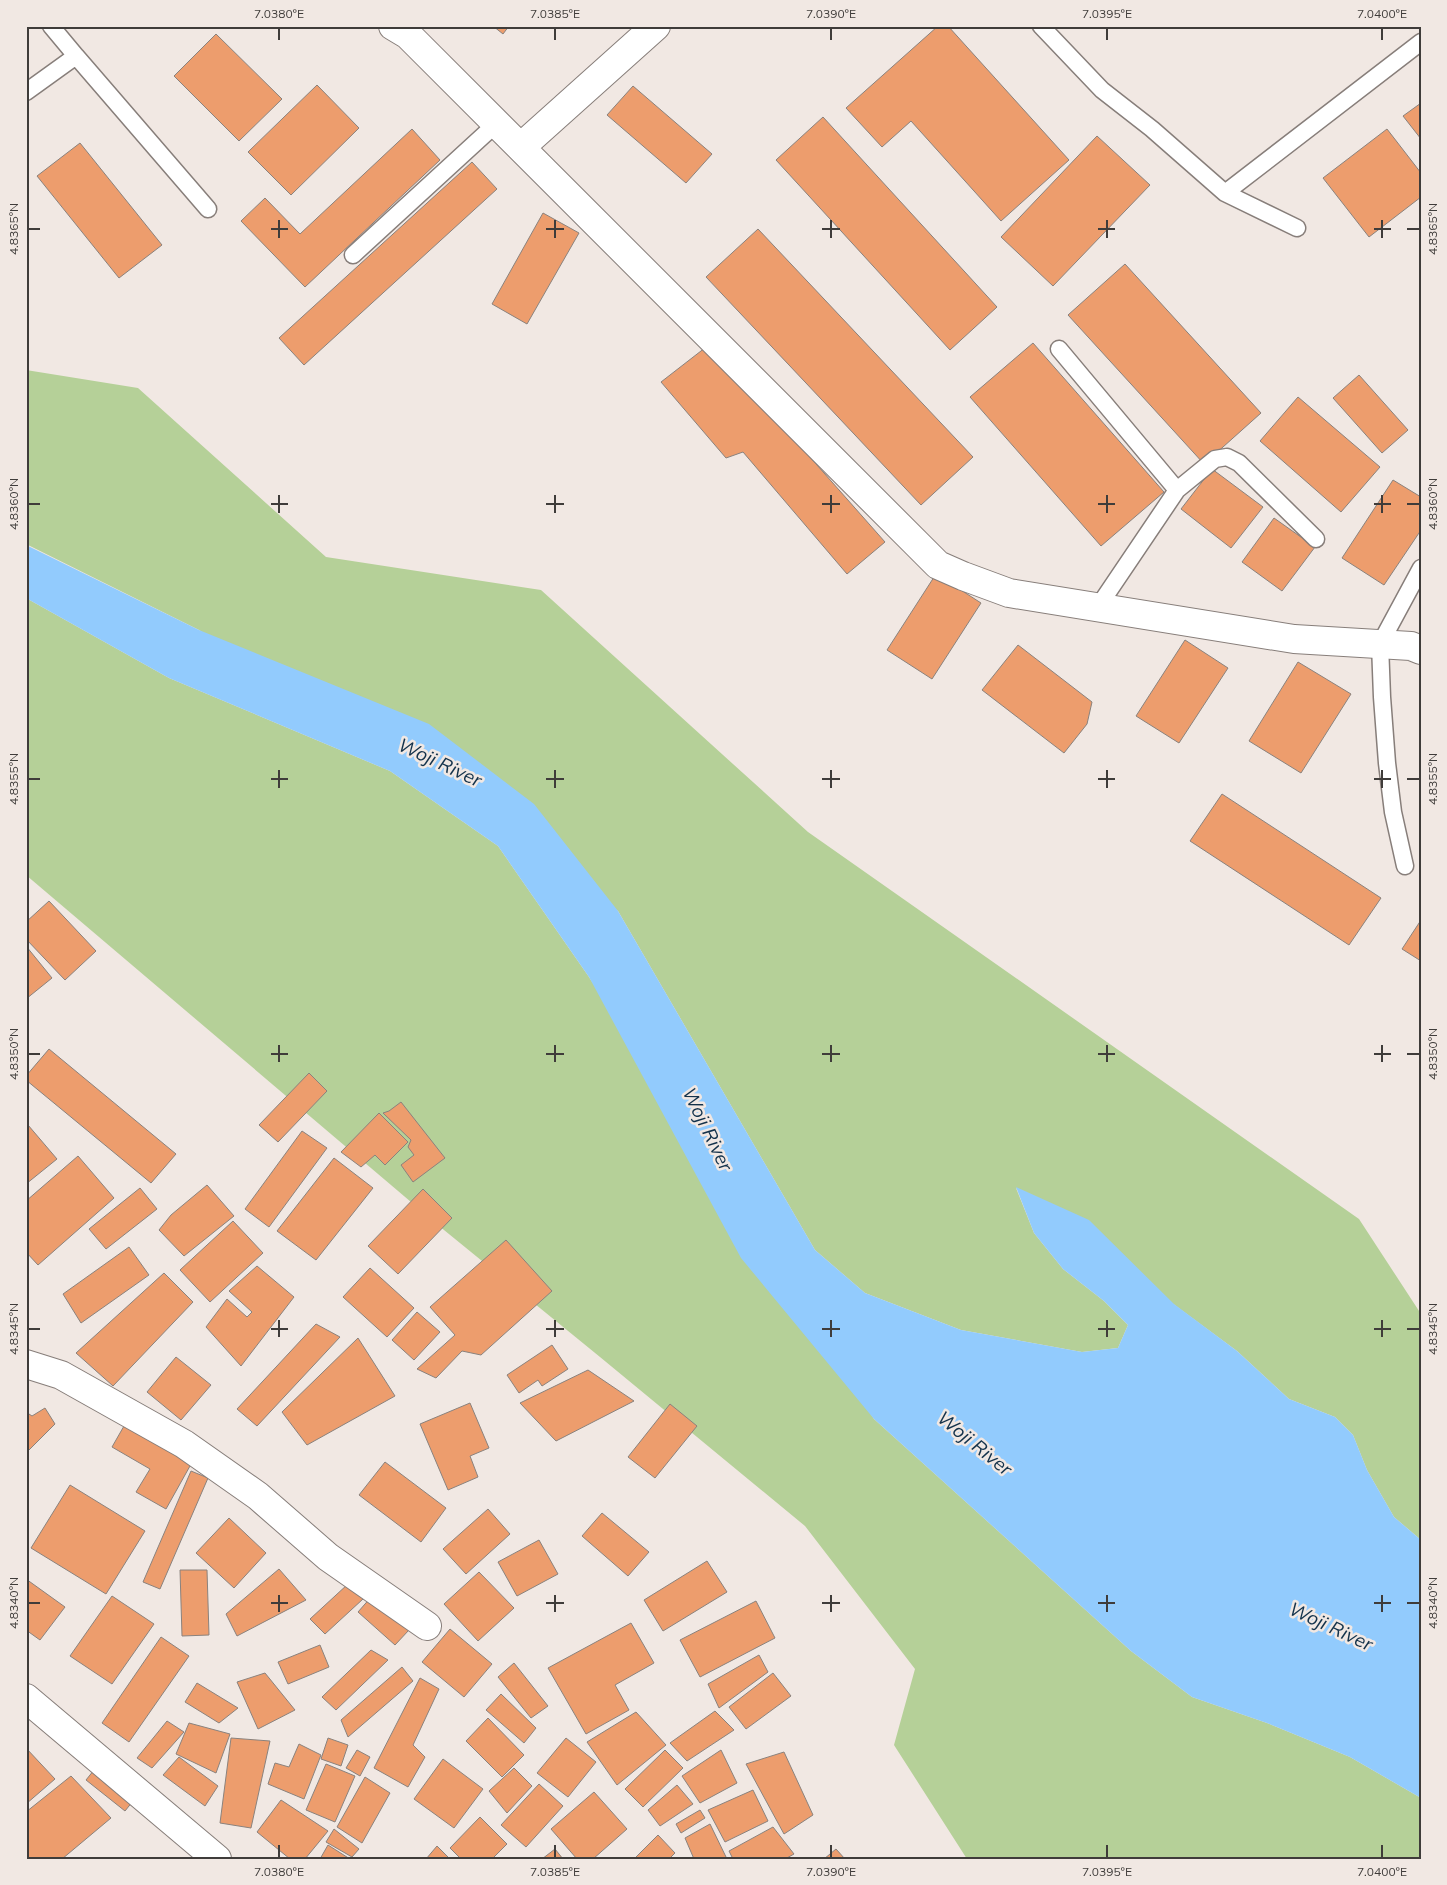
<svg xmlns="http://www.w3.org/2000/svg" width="1447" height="1885" font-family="Mulish,sans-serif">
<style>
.green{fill:#b5d098}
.water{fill:#92cbfd}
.building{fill:#ed9d6d;stroke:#8a827d}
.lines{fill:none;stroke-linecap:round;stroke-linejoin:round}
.lane-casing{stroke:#877e7a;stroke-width:19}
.street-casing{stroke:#877e7a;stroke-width:30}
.lane{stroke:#fff;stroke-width:16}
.street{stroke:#fff;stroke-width:28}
.ticks{fill:none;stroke:#3f3c3a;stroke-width:2}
.labels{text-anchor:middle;stroke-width:5;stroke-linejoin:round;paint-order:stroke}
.water-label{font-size:19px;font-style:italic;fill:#13324b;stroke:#f1e8e3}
.neatline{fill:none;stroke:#3f3c3a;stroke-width:2}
.ticks-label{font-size:12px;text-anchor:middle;fill:#3f3c3a}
</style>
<rect width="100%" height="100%" fill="#f1e8e3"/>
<path class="green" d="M26 370 138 388 326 557 541 590 808 832 1359 1219 1421 1314V1540L1394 1517 1367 1470 1353 1435 1335 1417 1289 1399 1237 1351 1016 1188 1034 1233 1063 1269 1104 1301 1128 1325 1118 1348 1082 1352 961 1330 865 1293 815 1250 618 911 199 630 26 544Z
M26 598 169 678 390 771 498 846 589 977 874 1419 1131 1651 1192 1697 1267 1723 1350 1757 1421 1798V1859H967L894 1745 915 1669 805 1526 600 1357 444 1230 26 875Z"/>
<path class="water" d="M26 545 199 630 429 724 534 804 618 911 815 1250 865 1293 961 1330 1082 1352 1118 1348 1128 1325 1104 1301 1063 1269 1034 1233 1016 1187 1089 1220 1174 1304 1237 1351 1289 1399 1335 1417 1353 1435 1367 1470 1394 1517 1421 1540V1798L1350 1757 1267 1723 1192 1697 1131 1651 874 1419 741 1258 589 977 498 846 390 771 169 678 26 598Z"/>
<path class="building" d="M493 26H509L503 34Z
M938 26H948L1069 160 1001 221 911 121 882 147 846 108Z
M216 34 282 99 239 141 174 76Z
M317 85 359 128 291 195 248 152Z
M633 86 712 154 686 183 607 115Z
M1421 103V139L1403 116Z
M823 117 997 307 950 350 776 160Z
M412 129 440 160 305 287 241 221 265 198 300 234Z
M1387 129 1421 173V197L1369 237 1323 178Z
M1097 136 1150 185 1053 286 1001 237Z
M80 143 162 245 119 278 37 176Z
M472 162 497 189 304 365 279 338Z
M543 213 579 233 527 324 492 304Z
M758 229 973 457 921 505 706 277Z
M1125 264 1261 413 1204 464 1068 315Z
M1033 343 1164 492 1101 546 970 397Z
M710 344 885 542 847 574 743 452 726 458 661 382Z
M1359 375 1408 430 1382 453 1333 398Z
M1298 397 1380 467 1341 512 1260 441Z
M1212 469 1263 507 1231 548 1181 509Z
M1393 480 1421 497V530L1384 585 1342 558Z
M1274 518 1315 547 1282 591 1242 562Z
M936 574 981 603 932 679 887 650Z
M1185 640 1228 668 1179 743 1136 716Z
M1018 645 1092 702 1087 724 1064 753 982 690Z
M1298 662 1351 694 1301 773 1249 741Z
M1222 794 1381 898 1349 945 1190 841Z
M49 901 96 951 65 980 26 939V922Z
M1421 920V961L1402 949Z
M26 946 52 978 26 999Z
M49 1049 176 1154 151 1183 26 1080V1076Z
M309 1073 327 1091 278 1142 259 1125Z
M401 1102 445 1158 413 1182 401 1165 414 1155 408 1147 411 1140 383 1113 389 1111Z
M379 1113 408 1142 385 1165 375 1155 361 1167 341 1152Z
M28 1125 57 1159 26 1184V1127Z
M302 1131 327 1148 269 1227 245 1209Z
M78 1156 114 1198 38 1265 26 1252V1201Z
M334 1158 373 1188 316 1260 277 1231Z
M207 1185 234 1216 184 1256 159 1230 171 1215Z
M140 1188 157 1209 106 1249 89 1229Z
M423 1189 452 1218 398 1274 368 1246Z
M233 1221 263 1253 210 1302 180 1270Z
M506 1240 552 1291 481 1355 462 1351 436 1378 417 1369 455 1335 430 1307Z
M129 1247 149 1275 81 1323 63 1294Z
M257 1266 294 1297 241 1366 206 1327 227 1299 247 1317 252 1312 229 1291Z
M370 1268 414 1308 387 1337 343 1297Z
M164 1273 193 1302 113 1386 76 1353Z
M417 1312 440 1332 414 1360 392 1340Z
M316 1324 340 1337 257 1426 237 1409Z
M358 1338 395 1396 307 1445 282 1412Z
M552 1345 568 1369 542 1386 538 1380 519 1393 507 1375Z
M176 1357 211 1385 181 1420 147 1392Z
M588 1370 634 1401 556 1441 520 1403Z
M470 1403 489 1448 470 1456 478 1477 448 1490 420 1424Z
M670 1404 697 1426 655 1478 628 1457Z
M45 1408 55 1424 26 1453V1412L32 1416Z
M128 1419 195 1457 166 1509 136 1492 150 1469 112 1447Z
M385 1462 446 1508 421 1542 359 1495Z
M191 1471 208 1478 160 1589 143 1582Z
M70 1485 145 1531 106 1594 31 1548Z
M488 1509 510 1534 466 1574 443 1549Z
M602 1513 649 1552 628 1576 582 1536Z
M229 1518 266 1553 234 1588 196 1553Z
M539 1540 558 1574 517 1596 498 1562Z
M707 1561 727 1592 663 1631 644 1600Z
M279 1569 306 1600 237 1636 226 1614Z
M180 1570H207L209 1635 182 1636Z
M479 1572 514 1608 478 1641 444 1604Z
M26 1579 65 1607 40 1640 26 1630Z
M348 1584 363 1599 325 1634 310 1619Z
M112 1596 154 1624 112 1684 70 1656Z
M372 1596 409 1630 395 1645 358 1612Z
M756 1601 775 1638 700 1677 680 1640Z
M631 1623 654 1663 615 1685 629 1710 586 1734 548 1668Z
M450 1629 492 1664 464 1697 422 1662Z
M161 1637 189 1656 129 1742 102 1723Z
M320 1645 329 1667 288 1684 278 1662Z
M371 1650 388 1660 336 1710 322 1697Z
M759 1655 768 1672 719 1708 708 1684Z
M514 1663 548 1706 531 1718 498 1677Z
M402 1667 413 1681 348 1737 341 1720Z
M265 1673 295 1710 258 1729 237 1682Z
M773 1673 791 1696 746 1729 729 1707Z
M420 1678 439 1689 413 1745 425 1757 408 1787 374 1768Z
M197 1683 238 1708 219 1723 185 1702Z
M501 1694 536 1728 524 1743 486 1710Z
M715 1711 734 1730 687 1761 670 1743Z
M636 1712 666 1745 617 1785 587 1742Z
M488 1718 524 1755 502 1777 466 1741Z
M167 1721 184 1732 152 1768 137 1758Z
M189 1723 230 1734 216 1773 176 1754Z
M231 1738 270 1741 251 1828 220 1823Z
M328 1738 348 1745 341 1766 321 1759Z
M566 1738 596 1762 568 1797 537 1773Z
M299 1744 321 1755 304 1799 268 1784 275 1763 289 1767Z
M26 1748 55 1779 26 1804Z
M357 1750 370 1757 360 1776 346 1768Z
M665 1750 683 1768 643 1807 625 1789Z
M721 1750 737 1783 700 1803 682 1776Z
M784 1752 813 1815 784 1834 746 1764Z
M179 1757 218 1786 205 1806 163 1775Z
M443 1759 483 1789 454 1828 414 1799Z
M326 1764 355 1776 335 1822 306 1810Z
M514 1768 532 1786 507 1813 489 1791Z
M94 1770 133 1801 125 1811 86 1780Z
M71 1776 111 1818 62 1859H26V1812Z
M365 1777 390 1793 362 1843 337 1827Z
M539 1784 563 1806 526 1847 501 1825Z
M677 1785 693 1804 660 1826 648 1810Z
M753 1790 768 1821 725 1842 708 1810Z
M594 1792 627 1829 593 1859H577L551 1829Z
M281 1800 328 1831 305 1859H290L257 1832Z
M700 1810 705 1818 681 1833 676 1824Z
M480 1817 507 1844 492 1859H461L450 1848Z
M710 1824 727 1859H694L685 1838Z
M773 1827 794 1854 785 1859H733L729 1851Z
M334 1829 359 1849 352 1857 326 1842Z
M658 1835 675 1853 669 1859H634Z
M328 1845 350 1859H320Z
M437 1846 450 1859H426Z
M555 1849 563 1859H542Z
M836 1849 845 1859H824Z"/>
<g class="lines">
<defs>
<path id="lane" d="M51 26 76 56
M1041 26 1102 90 1152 129 1225 193 1297 228
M26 92 76 56 208 209
M1225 193 1421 42
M353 255 497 123
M1059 349 1177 490
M1098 607 1177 490 1215 459 1227 457 1239 463 1316 539
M1405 866 1393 812 1387 763 1382 697 1380 644 1421 568"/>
<path id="street" d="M393 26 408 35 938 565 963 576 1009 593 1294 639 1411 646 1421 650
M521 147 656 26
M26 1364 61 1375 184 1444 258 1496 328 1557 427 1626
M26 1698 217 1859"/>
</defs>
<use href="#lane" class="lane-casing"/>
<use href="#street" class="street-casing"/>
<use href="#lane" class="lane"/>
<use href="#street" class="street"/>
</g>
<path class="ticks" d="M279 28V40M555 28V40M831 28V40M1107 28V40M1382 28V40M279 220V238M555 220V238M831 220V238M1107 220V238M1382 220V238M28 229H40M271 229H288M546 229H564M822 229H840M1098 229H1115M1374 229H1391M1407 229H1420M279 495V513M555 495V513M831 495V513M1107 495V513M1382 495V513M28 504H40M271 504H288M546 504H564M822 504H840M1098 504H1115M1374 504H1391M1407 504H1420M279 770V788M555 770V788M831 770V788M1107 770V788M1382 770V788M28 779H40M271 779H288M546 779H564M822 779H840M1098 779H1115M1374 779H1391M1407 779H1420M279 1045V1062M555 1045V1062M831 1045V1062M1107 1045V1062M1382 1045V1062M28 1054H40M271 1054H288M546 1054H564M822 1054H840M1098 1054H1115M1374 1054H1391M1407 1054H1420M279 1320V1337M555 1320V1337M831 1320V1337M1107 1320V1337M1382 1320V1337M28 1329H40M271 1329H288M546 1329H564M822 1329H840M1098 1329H1115M1374 1329H1391M1407 1329H1420M279 1595V1612M555 1595V1612M831 1595V1612M1107 1595V1612M1382 1595V1612M28 1603H40M271 1603H288M546 1603H564M822 1603H840M1098 1603H1115M1374 1603H1391M1407 1603H1420M279 1845V1858M555 1845V1858M831 1845V1858M1107 1845V1858M1382 1845V1858"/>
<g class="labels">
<g class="water-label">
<text transform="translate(440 762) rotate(25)" y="7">Woji River</text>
<text transform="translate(708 1129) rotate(64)" y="7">Woji River</text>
<text transform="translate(975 1443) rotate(39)" y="7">Woji River</text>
<text transform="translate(1331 1626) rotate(25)" y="7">Woji River</text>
</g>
</g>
<rect width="1447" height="1885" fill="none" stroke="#f1e8e3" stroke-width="55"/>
<rect x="28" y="28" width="1392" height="1830" class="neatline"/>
<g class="ticks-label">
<text x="279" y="18">7.0380°E</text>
<text x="555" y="18">7.0385°E</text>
<text x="831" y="18">7.0390°E</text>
<text x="1107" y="18">7.0395°E</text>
<text x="1382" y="18">7.0400°E</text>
<text transform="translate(14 229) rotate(-90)" y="4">4.8365°N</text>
<text transform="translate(1433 229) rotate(-90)" y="4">4.8365°N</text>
<text transform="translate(14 504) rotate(-90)" y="4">4.8360°N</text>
<text transform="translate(1433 504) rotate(-90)" y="4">4.8360°N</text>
<text transform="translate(14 779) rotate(-90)" y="4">4.8355°N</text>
<text transform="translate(1433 779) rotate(-90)" y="4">4.8355°N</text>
<text transform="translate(14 1054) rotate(-90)" y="4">4.8350°N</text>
<text transform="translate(1433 1054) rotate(-90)" y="4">4.8350°N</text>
<text transform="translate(14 1329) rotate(-90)" y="4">4.8345°N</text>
<text transform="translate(1433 1329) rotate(-90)" y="4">4.8345°N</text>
<text transform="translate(14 1603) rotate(-90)" y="4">4.8340°N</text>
<text transform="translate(1433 1603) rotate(-90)" y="4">4.8340°N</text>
<text x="279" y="1876">7.0380°E</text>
<text x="555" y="1876">7.0385°E</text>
<text x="831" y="1876">7.0390°E</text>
<text x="1107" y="1876">7.0395°E</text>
<text x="1382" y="1876">7.0400°E</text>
</g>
</svg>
